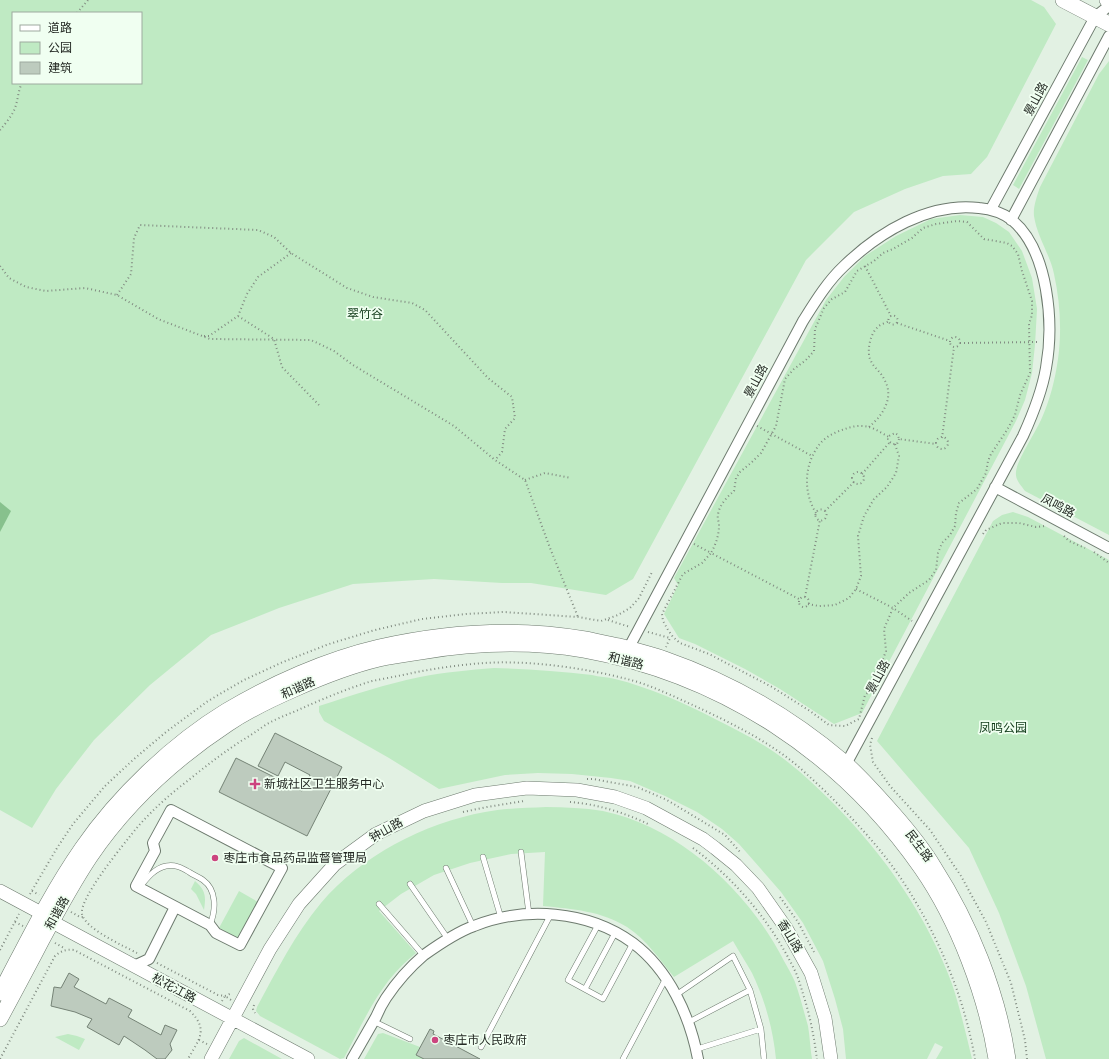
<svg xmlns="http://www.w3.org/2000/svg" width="1109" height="1059" font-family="'PT Sans Narrow','Noto Sans SC',sans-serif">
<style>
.green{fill:#bfeac3;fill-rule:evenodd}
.forest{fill:#87c18d}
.building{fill:#bdcbbe;stroke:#758376}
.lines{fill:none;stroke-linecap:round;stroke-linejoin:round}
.service-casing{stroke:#6d7a6e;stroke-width:6}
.minor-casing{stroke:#6d7a6e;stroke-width:12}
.tertiary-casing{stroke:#6d7a6e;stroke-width:14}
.secondary-casing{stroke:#6d7a6e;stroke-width:16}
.path{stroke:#828c82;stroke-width:2;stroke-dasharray:1 3;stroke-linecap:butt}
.service{stroke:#fff;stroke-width:5}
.minor{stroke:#fff;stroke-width:10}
.tertiary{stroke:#fff;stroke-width:13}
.secondary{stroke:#fff;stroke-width:15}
.poi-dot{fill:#cc447f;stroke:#f0fff1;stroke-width:1.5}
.labels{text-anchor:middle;stroke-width:3.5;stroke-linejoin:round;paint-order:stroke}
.street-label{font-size:12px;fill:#242a24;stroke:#f0fff1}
.park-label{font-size:12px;fill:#0d3816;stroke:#f0fff1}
.poi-label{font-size:12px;fill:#242a24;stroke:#f0fff1;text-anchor:start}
</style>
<rect width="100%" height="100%" fill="#e2f1e3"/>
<path class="green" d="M0 0H1031L1044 7 1056 24 987 157 971 174 943 176 905 189 854 212 806 260 633 579 606 595 531 583H502L434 579 353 584 279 608 211 635 150 685 94 740 56 789 32 828 0 810ZM13 13H141V83H13Z
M1082 57 1088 60 1019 189 1013 185Z
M1109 61V535L1025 491C1021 485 1015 480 1016 472 1017 460 1035 433 1041 420 1050 400 1055 380 1058 359 1062 331 1060 301 1054 274 1050 254 1037 237 1034 216 1033 207 1037 196 1040 187L1099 74Z
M960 215 983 217 996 223 1009 232 1022 251 1032 278 1037 309 1035 345 1032 373 1025 400 1016 421 862 713 834 724 780 689 745 669 695 644 679 638 664 614 678 585 674 578 826 300 844 277 865 256 896 236 931 219Z
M1013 512 1028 517 1109 560V1059H1046L1026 986 999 913 969 848 877 741 993 521 1002 515Z
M494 668C527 669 559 671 592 675 599 677 607 677 615 679 648 687 685 703 715 719 733 728 751 737 768 748 793 764 814 784 835 805 885 856 927 916 952 984 960 1008 966 1034 972 1059H936L943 1047 935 1043 927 1059H846L843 1029 835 999 823 961 803 923 781 892 761 869 739 844 722 829 697 812 665 796 630 781 611 778 572 774 538 773 505 775 439 789 389 758 324 721 319 712V706C353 695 386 684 420 677 445 672 470 670 494 668Z
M546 807C565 807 584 808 603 811 680 827 749 892 784 961 788 968 792 975 795 982 800 996 804 1012 808 1026 810 1037 810 1048 812 1059H776C773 1029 765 1000 752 973 746 962 739 952 733 941L674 977C660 960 646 939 627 927 602 911 572 909 543 906L545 852 511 854 470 863 434 875 401 894 379 911 416 953C406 961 397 970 389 980 371 1003 358 1032 344 1058L340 1059 260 1016 256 1011 257 1007C276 972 295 934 321 903 361 856 424 823 485 812 505 808 526 808 546 807Z
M195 881C206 891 206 896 204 910L196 894 191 889Z
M239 891 258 902 239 939 219 928Z
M383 1033 420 1047 424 1059H364L378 1034Z
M68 1034 77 1036 85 1039 79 1050 55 1037Z
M244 1038 282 1059H229L239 1041Z"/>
<path class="forest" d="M0 502 11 511 0 532Z"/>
<path class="building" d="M275 733 342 767 307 836 219 792 236 758 302 791 310 775 285 762 278 776 258 766Z
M69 973 79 979 74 987 106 1004 109 998 132 1010 128 1017 161 1035 165 1025 177 1030 170 1044 172 1050 165 1059H157L145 1050 124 1036 119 1045 87 1027 92 1019 75 1012 51 1006 54 987 61 988Z
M430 1029 434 1031 433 1034 480 1059H424L416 1055Z"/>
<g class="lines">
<defs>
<path id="service" d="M521 852 529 914
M483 857 501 918
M446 868 473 926
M410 884 448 939
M140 887C147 878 155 868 166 866 175 864 182 868 189 872 193 875 199 877 203 880 217 890 216 910 210 925
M379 904 424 956
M598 925 568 980 603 999 633 943
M585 989 615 933
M676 995 733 956 750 990 761 1029 764 1059
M373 1021 410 1039
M689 1022 750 990
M481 1047 551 914
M697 1049 761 1029
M623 1059 666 978"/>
<path id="minor" d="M991 209 1095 17 1109 6
M1011 220 1109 36
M995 487 1109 548
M626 653 803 321C815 302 827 282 844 266 879 232 929 202 979 208 990 209 1003 213 1012 220 1049 251 1054 324 1046 368 1042 392 1033 414 1023 436L844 768
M171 810 282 868 240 945 216 933 210 925 136 886 155 851 153 843Z
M134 966 149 959 175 907
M352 1059C360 1045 368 1031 376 1017 379 1010 382 1004 386 998 396 983 410 967 424 955 438 945 457 932 474 926 524 906 588 910 633 943 669 970 690 1016 698 1059"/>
<path id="tertiary" d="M0 891 43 914
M43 917 308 1059
M211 1059 270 949 299 904 335 864 376 834 424 811 475 795 527 788 577 790 615 797 646 808 703 839 715 848 736 865 758 888 786 928 811 973 825 1018 831 1059"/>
<path id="secondary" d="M1063 0 1109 24
M1107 0 1109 1
M0 993C26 944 50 894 82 848 118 796 172 744 226 711 271 684 327 659 379 647 446 632 517 627 585 639 596 641 607 644 619 646 634 650 650 654 665 659 731 682 791 717 844 762 861 777 877 795 892 812 907 829 922 847 934 867 970 923 998 992 1008 1059
M0 1019C14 993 28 967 42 940 57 912 72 884 90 857 126 804 175 759 228 724 249 710 272 699 295 689 322 677 350 666 379 659 392 656 406 654 420 652 473 643 530 641 584 650 722 675 841 753 921 868 958 921 986 996 996 1059"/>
</defs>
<use href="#service" class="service-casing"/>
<use href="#minor" class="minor-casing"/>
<use href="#tertiary" class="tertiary-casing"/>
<use href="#secondary" class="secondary-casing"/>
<path class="path" d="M77 13 88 0
M0 130C5 124 12 116 15 108 18 100 18 91 22 83
M0 266 9 278 26 287 46 291 85 288 117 295 158 319 210 339 311 340 334 351 353 365 454 426 495 460 525 480 550 548 578 617
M865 266 891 316
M117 295 131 274 134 238 140 225 258 230 274 237 291 253 347 288 373 297 412 303 425 310 488 378 512 397 515 418 505 429 502 452 495 460
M888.5 320a4.5 4.5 0 1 1 9 0a4.5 4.5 0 1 1-9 0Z
M238 316 274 339 282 367 319 405
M897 323 950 341
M204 336H209L238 316 247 294 258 277 291 253
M950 342a5 5 0 1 1 10 0a5 5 0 1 1-10 0Z
M960 343 1039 342
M757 426 812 456
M869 427C883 415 895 397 884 379 881 372 874 368 871 361 866 353 870 333 878 327 880 324 886 323 889 321
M936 443a6 6 0 1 1 12 0a6 6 0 1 1-12 0Z
M942 438 954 347
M899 439 897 444H893L890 442 888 439 889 436 895 433 898 435 899 439 936 444
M852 478a6 6 0 1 1 12 0a6 6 0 1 1-12 0Z
M862 474 890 442
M525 480 545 473 571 478
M815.5 515a5.5 5.5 0 1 1 11 0a5.5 5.5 0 1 1-11 0Z
M825 511 854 482
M816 513C803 492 804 465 819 445 825 437 835 432 845 429 852 426 862 425 869 427 876 429 883 434 889 437
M983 534 986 530 1002 523H1019L1036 527 1045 526
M1064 536 1069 541 1085 548
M694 544 711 553 702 563 683 574 662 614 663 621 668 630 673 637 680 643 709 654 772 687 810 711 829 725 845 726 859 719 865 695 872 689 876 668 883 659 886 651 884 629 893 608 909 593 929 580 936 570 938 553 942 543 950 535 955 526 956 513 959 503 977 489 986 473 988 461 991 454 1007 430 1015 415 1020 395 1030 373 1029 324 1032 315V301L1022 271 1018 254 1012 246 1007 243 984 239 967 222 957 221 936 224 923 228 912 238 893 249 883 253 874 261 857 271 845 292 832 299 824 308 815 329 814 351 806 360 794 369 785 379 776 426 761 453 752 462 740 472 736 478 734 491C727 497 719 505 718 515 717 518 719 522 719 525 719 535 716 544 711 553L799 599
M1094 552 1109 563
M856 589 893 608 912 621
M799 602a5 5 0 1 1 10 0a5 5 0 1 1-10 0Z
M805 597 820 520
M808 604 819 606 835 605 849 598 856 589 861 576 858 536 864 516 874 499 887 487 896 473 899 456 895 444
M608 620 630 627
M648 632 670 638 666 647
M872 738 870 745 873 762 890 786 930 830 961 876 986 922 1011 983 1025 1040 1027 1059
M587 779H593L637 787 667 800 725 835 741 853
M570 802C597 804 626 813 650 825
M463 812 487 807 524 801
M693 848C736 880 773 924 796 973 799 980 801 987 803 994 810 1015 814 1037 817 1059
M32 891 39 895
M30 894 57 848 73 824 105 786 134 759 166 732 208 701 244 680 283 662 329 644 375 630 422 619 466 614 504 612 578 617 601 621 618 615 630 608 639 598 652 572
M780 897 798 922 814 952
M71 912 80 917H83
M15 922 23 926
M55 943 64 948V949
M0 950 19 914
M137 953C124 946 85 929 82 914 79 898 124 844 135 830 151 811 170 794 190 779 207 765 223 753 241 741 250 736 258 730 267 724 276 719 286 715 296 711 320 700 346 689 372 681 382 679 393 677 403 675 430 669 457 665 484 663 528 660 585 668 627 679 651 685 675 697 697 707 733 724 770 742 800 768 811 778 822 788 832 798 857 823 882 850 902 880 937 933 964 995 975 1059
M157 963 218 995 225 996 232 993
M222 1001 225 996 231 1000
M254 1005 253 1009 255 1013
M199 1040 207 1044
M0 1059 55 956C61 951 66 949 74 950L190 1011C209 1030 199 1039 188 1059"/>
<use href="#service" class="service"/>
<use href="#minor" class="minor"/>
<use href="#tertiary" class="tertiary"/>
<use href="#secondary" class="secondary"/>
</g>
<g class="poi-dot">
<path d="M253 778h4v4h4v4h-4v4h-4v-4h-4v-4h4z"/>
<circle cx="215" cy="858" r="4"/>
<circle cx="435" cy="1040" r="4"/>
</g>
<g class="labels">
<g class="street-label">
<text transform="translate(1036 99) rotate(-62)" y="4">景山路</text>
<text transform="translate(756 381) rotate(-62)" y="4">景山路</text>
<text transform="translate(1058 506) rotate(28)" y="4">凤鸣路</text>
<text transform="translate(626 661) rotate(14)" y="4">和谐路</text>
<text transform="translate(878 677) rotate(-62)" y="4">景山路</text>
<text transform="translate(298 688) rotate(-24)" y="4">和谐路</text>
<text transform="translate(386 830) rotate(-29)" y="4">钟山路</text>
<text transform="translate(919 846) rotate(53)" y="4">民生路</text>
<text transform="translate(57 913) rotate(-61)" y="4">和谐路</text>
<text transform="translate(790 936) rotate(59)" y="4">香山路</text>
<text transform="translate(174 988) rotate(28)" y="4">松花江路</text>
</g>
<g class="park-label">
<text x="365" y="318">翠竹谷</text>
<text x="1003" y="732">凤鸣公园</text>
</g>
<g class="poi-label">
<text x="264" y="788">新城社区卫生服务中心</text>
<text x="223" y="862">枣庄市食品药品监督管理局</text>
<text x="443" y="1044">枣庄市人民政府</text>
</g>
</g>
<rect x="12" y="12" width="130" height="72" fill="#f0fff1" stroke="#9eaa9f"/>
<rect x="20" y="25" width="20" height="6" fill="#ffffff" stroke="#9eaa9f"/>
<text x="48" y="32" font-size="12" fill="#242a24">道路</text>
<rect x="20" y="42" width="20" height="12" fill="#bfeac3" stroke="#9eaa9f"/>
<text x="48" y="52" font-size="12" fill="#242a24">公园</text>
<rect x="20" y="62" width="20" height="12" fill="#bdcbbe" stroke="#9eaa9f"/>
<text x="48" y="72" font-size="12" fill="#242a24">建筑</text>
</svg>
